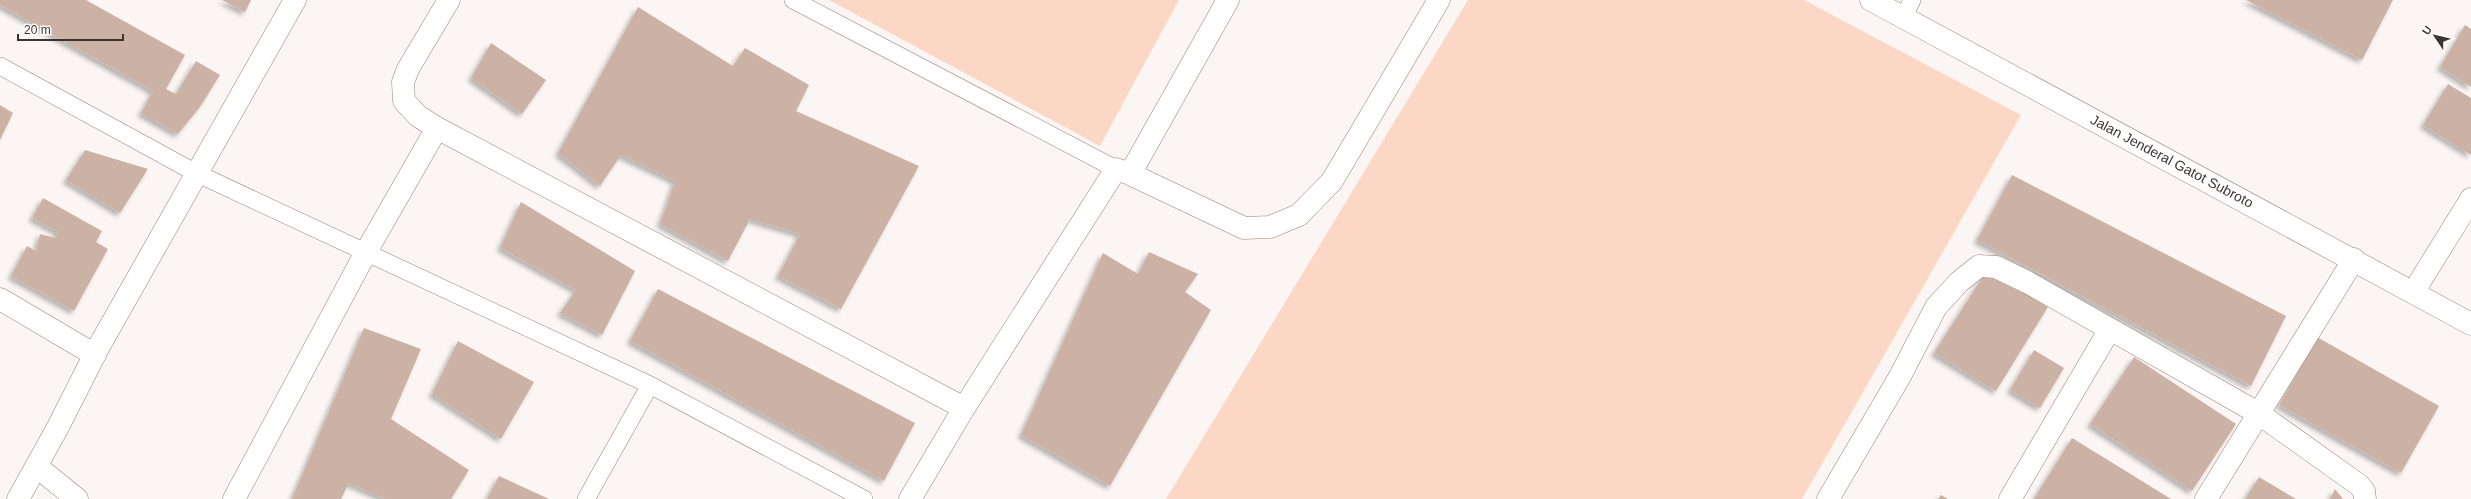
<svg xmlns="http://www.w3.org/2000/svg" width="2471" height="499" font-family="Helvetica,sans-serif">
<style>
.green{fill:#fdd7c5}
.building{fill:#ccb2a5;filter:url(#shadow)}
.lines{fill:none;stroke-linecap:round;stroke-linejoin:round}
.service-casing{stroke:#998175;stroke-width:18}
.minor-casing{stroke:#998175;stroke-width:23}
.trunk-casing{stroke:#998175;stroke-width:23}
.service{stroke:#fff;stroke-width:17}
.minor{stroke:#fff;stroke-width:22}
.trunk{stroke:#fff;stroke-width:22}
.labels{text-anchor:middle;stroke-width:3;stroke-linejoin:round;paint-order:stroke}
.street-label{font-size:14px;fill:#3e342f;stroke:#fff}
</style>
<defs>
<filter id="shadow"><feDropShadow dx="-3.5" dy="3.5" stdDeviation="2" flood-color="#0004"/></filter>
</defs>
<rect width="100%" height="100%" fill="#fbf6f3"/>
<path class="green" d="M829 0H1179L1100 146Z
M1468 0H1804L2021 115 1802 499H1166Z"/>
<path class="building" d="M0 0H86L185 55 166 89 176 94 196 61 220 75 200 107 178 134 141 113 153 91 0 5Z
M222 0H251L245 12Z
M2246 0H2393L2362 60Z
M638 7 733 66 745 48 809 85 796 111 919 166 841 309 778 276 800 234 750 219 728 261 660 224 675 181 621 155 600 186 558 153Z
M2465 25 2471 29V87L2440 67Z
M491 43 546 80 522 114 471 78Z
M2448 84 2471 98V155L2423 125Z
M0 105 13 113 0 140Z
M85 150 148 169 120 213 66 180Z
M2012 175 2286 316 2251 386 1977 240Z
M43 198 102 231 96 242 108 249 74 311 11 276 27 246 36 251 40 234 55 238 58 232 32 218Z
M521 202 635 271 602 335 560 313 576 290 500 248Z
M1149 252 1198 274 1185 292 1211 310 1110 486 1021 435 1103 253 1138 274Z
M1987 270 2048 307 1996 391 1934 353Z
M658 289 915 423 884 481 630 341Z
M364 328 421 349 391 419 469 470 451 499H385L349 483 341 499H292Z
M2317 337 2439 406 2401 473 2279 405Z
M458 341 534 382 501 439 432 394Z
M2034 350 2064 368 2040 408 2010 390Z
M2134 357 2236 424 2192 491 2090 424Z
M2072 438 2116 465 2171 499H2034Z
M499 476 549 499H487Z
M2259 477 2296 499H2245Z
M2335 489 2343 499H2330Z
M1941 495 1948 499H1938Z"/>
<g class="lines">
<defs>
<path id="service" d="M793 0 1116 169
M1904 17 1912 0
M0 66 196 173 650 385 586 499
M650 385 864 499"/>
<path id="minor" d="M437 128 964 408
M1130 174 1244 228 1270 227 1299 215 1332 181 1439 0
M2414 291 2471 199
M0 299 95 355
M36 466 77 499
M18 499 58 427 98 348 295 0
M234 499 366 252 437 128 418 116 404 101 403 82 408 69 449 0
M910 499 964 408 1116 169 1130 174 1228 0
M1828 499 1899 378 1936 307 1959 282 1979 266 1996 267 2027 282 2258 413 2359 485 2364 491 2365 499
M2010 499 2110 329
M2206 499 2354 259"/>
<path id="trunk" d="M1871 0 2471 324"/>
</defs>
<use href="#service" class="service-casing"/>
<use href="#minor" class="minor-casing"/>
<use href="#trunk" class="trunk-casing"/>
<use href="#service" class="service"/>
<use href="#minor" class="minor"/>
<use href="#trunk" class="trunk"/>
</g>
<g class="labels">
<g class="street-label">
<text transform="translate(2172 161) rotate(28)" y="5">Jalan Jenderal Gatot Subroto</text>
</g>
</g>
<g transform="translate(2435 36) rotate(305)" stroke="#ffffff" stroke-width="3" paint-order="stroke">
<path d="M0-3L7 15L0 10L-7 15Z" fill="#3e342f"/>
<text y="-6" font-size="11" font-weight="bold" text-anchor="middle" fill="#3e342f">U</text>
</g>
<path d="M18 34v6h105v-6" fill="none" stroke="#3e342f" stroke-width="2"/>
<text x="24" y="34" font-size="12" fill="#3e342f" stroke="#ffffff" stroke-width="3" paint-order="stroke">20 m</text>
</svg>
